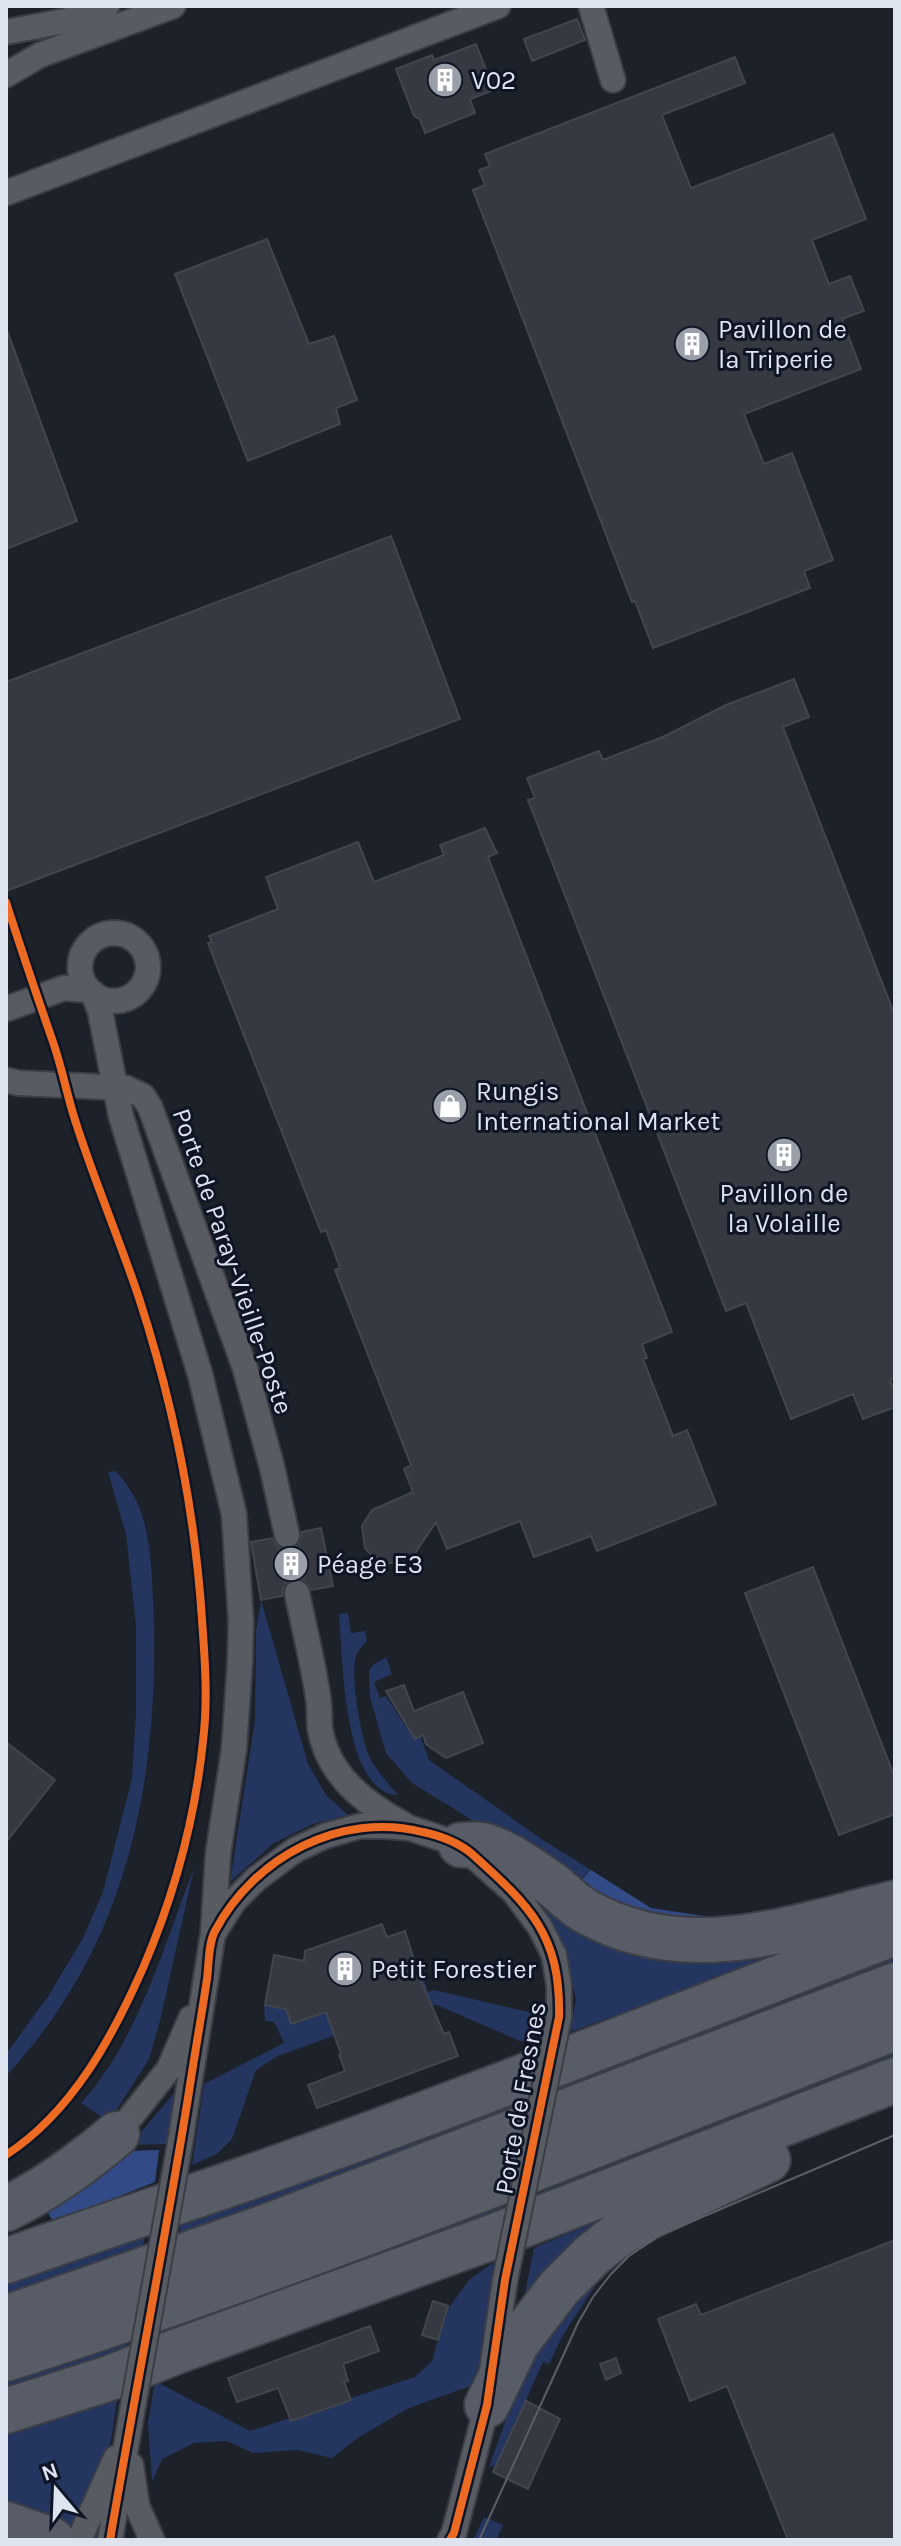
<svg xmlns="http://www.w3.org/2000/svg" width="901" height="2546" font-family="Karla,sans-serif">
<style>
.green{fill:#24355f}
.forest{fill:#324a86}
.building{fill:#363941;stroke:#42464d;stroke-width:2}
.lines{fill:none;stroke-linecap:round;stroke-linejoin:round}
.street-tunnel{stroke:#3a3e47;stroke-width:24;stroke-dasharray:24 12;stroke-linecap:butt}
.street-casing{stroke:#3b3e46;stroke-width:28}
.highway-casing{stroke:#3b3e46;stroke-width:48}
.street{stroke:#585b62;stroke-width:24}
.highway{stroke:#585c67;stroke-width:44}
.tram{stroke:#5c5f66;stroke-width:2}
.street-bridge-casing{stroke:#3b3e46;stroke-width:28;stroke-linecap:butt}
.street-bridge{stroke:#585b62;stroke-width:24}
.cycleway-casing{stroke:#0e1525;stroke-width:13}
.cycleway{stroke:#ed6a23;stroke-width:8}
.labels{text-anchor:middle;stroke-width:6;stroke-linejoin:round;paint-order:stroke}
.poi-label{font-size:26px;fill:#dde3ef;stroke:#0e1525;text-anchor:start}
.street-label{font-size:26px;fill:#dde3ef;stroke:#0e1525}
</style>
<rect width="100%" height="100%" fill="#1d2129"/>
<path class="green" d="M116 1471C126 1483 136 1497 141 1512 152 1542 153 1594 154 1627 157 1794 123 1951 6 2076V2054L49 1995 83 1938 103 1892 132 1778 136 1713V1625L126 1534 108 1472Z
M261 1600 308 1764 326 1795 348 1815 313 1824 274 1843 230 1882 255 1720 256 1631Z
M348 1613 351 1633 365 1631 367 1641C363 1645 358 1650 356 1656 350 1677 361 1741 371 1760 379 1773 388 1784 398 1795 342 1794 343 1654 339 1614Z
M386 1657 392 1674 374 1682 380 1698 386 1696 408 1730 417 1727 429 1760 543 1840 591 1870 577 1885 412 1783 386 1753 370 1697 369 1670 373 1665Z
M194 1868 160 2021 149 2059 109 2122 81 2103C138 2041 164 1945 194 1868Z
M519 1878 639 1944 871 1922 570 2032 576 1999 565 1953Z
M895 1950V1965L559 2093 563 2078Z
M423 1977 428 1992 434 1990 537 2014 534 2042 520 2041 437 2005 416 2006 278 2056 256 2070 232 2139 217 2154 192 2165 204 2084 284 2043 274 2022 265 2021 264 2005 286 2009 292 2023Z
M895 2050V2066L540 2203 545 2186Z
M176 2091 168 2144 130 2145Z
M526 2092 523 2109 179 2238 181 2218Z
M700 2177 518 2328 534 2248Z
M504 2200 501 2220 162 2340 165 2324Z
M146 2230 142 2251 6 2294V2280Z
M612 2260 563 2335 549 2364 543 2362 497 2465 489 2467 540 2324Z
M494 2262 476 2384 409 2408 359 2437 332 2458 297 2450 253 2453 227 2441 194 2443 162 2459 152 2482 148 2423 155 2381 250 2431 415 2377 432 2361 446 2312 469 2280Z
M128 2338 126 2355 6 2393V2377Z
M117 2400 111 2441 71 2540 6 2516V2434Z
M484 2517 503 2525 496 2540H473Z"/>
<path class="forest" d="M591 1870 651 1908 724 1919 670 1926 577 1885Z
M159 2150 155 2182 54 2222 43 2206 125 2151Z"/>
<path class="building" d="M577 19 585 40 532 61 524 39Z
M476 44 494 90 470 99 475 113 425 133 420 119 414 116 396 69 432 55 434 60Z
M735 57 745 83 662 115 691 188 833 134 866 219 812 240 829 284 850 276 864 311 842 319 861 369 744 414 764 464 792 453 833 560 804 571 810 588 653 648 635 601 632 602 473 190 485 185 479 170 490 166 485 154Z
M267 239 309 344 334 336 357 400 336 408 340 424 248 461 175 274Z
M8 333 77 521 6 549V334Z
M391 536 460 719 6 891V682Z
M794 679 809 717 783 727 895 1016V1378L890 1380 895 1393V1407L863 1419 853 1394 791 1419 746 1303 726 1311 528 800 535 798 527 778 599 751 603 760 665 736 726 705Z
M485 828 497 853 488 857 672 1332 642 1344 647 1358 643 1359 673 1436 687 1430 716 1504 597 1551 591 1536 534 1557 520 1521 447 1549 436 1522 413 1556 399 1563H387L371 1555 365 1548 362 1526 372 1510 413 1492 404 1469 411 1465 335 1270 340 1268 326 1230 321 1232 214 959 208 943 212 942 209 936 278 909 266 877 358 842 374 882 444 855 440 845Z
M321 1528 333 1586 312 1590 302 1579H293L283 1588 282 1596 261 1600 251 1542 272 1538 277 1546 289 1550 298 1545 302 1532Z
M813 1567 895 1778V1814L839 1835 745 1593Z
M404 1685 414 1711 463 1692 483 1743 446 1758 426 1744 423 1735 415 1739 386 1691Z
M6 1742 55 1780 6 1842Z
M382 1924 387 1937 405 1931 420 1979 444 2034 449 2032 458 2056 317 2108 308 2085 345 2071 339 2055 341 2054 326 2012 291 2024 286 2009 265 2005 274 1955 304 1961 305 1951Z
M895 2240V2540H788L727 2386 690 2401 658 2319 696 2304 701 2315Z
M433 2301 448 2306 438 2340 422 2335Z
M370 2326 379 2351 343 2364 348 2381 344 2382 351 2400 291 2421 278 2388 237 2402 228 2378Z
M616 2358 621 2373 606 2380 600 2364Z
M526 2401 560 2419 528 2489 493 2472Z"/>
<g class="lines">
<path class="street-tunnel" d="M287 1535 297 1593"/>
<defs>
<path id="street" d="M591 6 613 80
M6 32 65 21 107 6
M6 75 40 55 173 6
M6 193 498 6
M80 967a34 34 0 1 1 68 0a34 34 0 1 1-68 0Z
M93 993 100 1011 121 1116 200 1374 234 1514 241 1622 240 1661 234 1749 218 1854 213 1934
M6 1009 64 988 89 990
M6 1080 18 1083 126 1088 143 1096 150 1107 245 1368 272 1467 287 1535
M297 1593C304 1628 313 1662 318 1697 320 1708 319 1718 320 1729 328 1775 364 1803 403 1824
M117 2134 169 2069 191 2018
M180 2143 213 1934 234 1901 256 1879 295 1850 325 1836 360 1826H383L410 1828 461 1845 514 1892 540 1927 554 1955 559 1986V2017
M131 2465 137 2506 152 2540
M79 2540 116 2458
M110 2540 132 2412
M450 2540 454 2533 487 2405 505 2280"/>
<path id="highway" d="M461 1845C469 1845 478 1843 486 1846 506 1852 537 1873 554 1886 565 1895 574 1905 587 1912 688 1968 791 1927 895 1903
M6 2209C47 2189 81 2164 117 2134
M6 2261C84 2233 163 2207 242 2180 461 2104 677 2016 895 1933
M6 2318 268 2226 895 1985
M6 2359C307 2263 600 2142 895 2028
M487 2405 517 2343 559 2288 592 2255 616 2236 646 2218 768 2160
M6 2411 110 2378 175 2352 495 2236 895 2080
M6 2524 52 2540"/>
</defs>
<use href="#street" class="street-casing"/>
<use href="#highway" class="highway-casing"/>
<use href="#street" class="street"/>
<use href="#highway" class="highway"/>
<path class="tram" d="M479 2540 578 2323 593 2297 611 2274 629 2256 660 2235 895 2135"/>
<defs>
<path id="street-bridge" d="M505 2280 559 2017
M132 2412 180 2143"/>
</defs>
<use href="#street-bridge" class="street-bridge-casing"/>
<use href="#street-bridge" class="street-bridge"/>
<defs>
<path id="cycleway" d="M6 902C21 949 37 996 53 1042 62 1068 67 1095 75 1120 94 1180 119 1238 139 1298 173 1403 195 1509 202 1620 205 1660 208 1701 203 1741 195 1819 174 1896 143 1968 112 2038 72 2112 6 2155
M110 2540C135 2393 164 2246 188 2098 194 2058 201 2019 207 1979 209 1964 208 1944 215 1931 254 1857 341 1811 423 1832 441 1836 458 1842 472 1854 530 1906 561 1935 559 2017L505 2280 487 2405 454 2533 450 2540"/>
</defs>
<use href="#cycleway" class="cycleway-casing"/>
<use href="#cycleway" class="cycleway"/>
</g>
<defs>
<symbol id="building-disc" viewBox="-11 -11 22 22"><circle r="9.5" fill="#9a9faa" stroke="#0e1525"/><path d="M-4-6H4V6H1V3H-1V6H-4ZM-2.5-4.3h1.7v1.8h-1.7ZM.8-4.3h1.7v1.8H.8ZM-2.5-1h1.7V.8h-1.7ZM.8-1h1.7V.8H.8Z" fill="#fff"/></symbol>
<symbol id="shop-disc" viewBox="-11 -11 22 22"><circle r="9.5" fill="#9a9faa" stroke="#0e1525"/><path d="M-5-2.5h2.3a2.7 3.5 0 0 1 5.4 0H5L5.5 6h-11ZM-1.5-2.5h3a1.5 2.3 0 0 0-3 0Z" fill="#fff"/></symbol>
</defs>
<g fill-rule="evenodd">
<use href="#building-disc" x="425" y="60" width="40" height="40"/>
<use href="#building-disc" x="672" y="324" width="40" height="40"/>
<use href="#shop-disc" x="430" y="1086" width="40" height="40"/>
<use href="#building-disc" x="764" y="1135" width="40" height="40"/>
<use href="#building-disc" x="271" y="1544" width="40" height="40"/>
<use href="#building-disc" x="325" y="1949" width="40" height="40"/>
</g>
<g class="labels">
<g class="poi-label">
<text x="471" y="89">V02</text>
<text x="718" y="338">Pavillon de<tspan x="718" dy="30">la Triperie</tspan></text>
<text x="476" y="1100">Rungis<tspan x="476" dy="30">International Market</tspan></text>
<text x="784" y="1202" text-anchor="middle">Pavillon de<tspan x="784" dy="30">la Volaille</tspan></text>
<text x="317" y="1573">Péage E3</text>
<text x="371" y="1978">Petit Forestier</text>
</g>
<g class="street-label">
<text transform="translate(233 1261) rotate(71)" y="9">Porte de Paray-Vieille-Poste</text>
<text transform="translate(520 2098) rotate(-80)" y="9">Porte de Fresnes</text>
</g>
</g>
<rect width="901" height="2546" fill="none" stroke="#dde3ef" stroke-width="16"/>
<g transform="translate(56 2490) rotate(341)" stroke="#0e1525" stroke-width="6" paint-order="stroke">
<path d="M0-6L14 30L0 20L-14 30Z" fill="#dde3ef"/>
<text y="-12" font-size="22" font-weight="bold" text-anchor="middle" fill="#dde3ef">N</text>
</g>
</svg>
